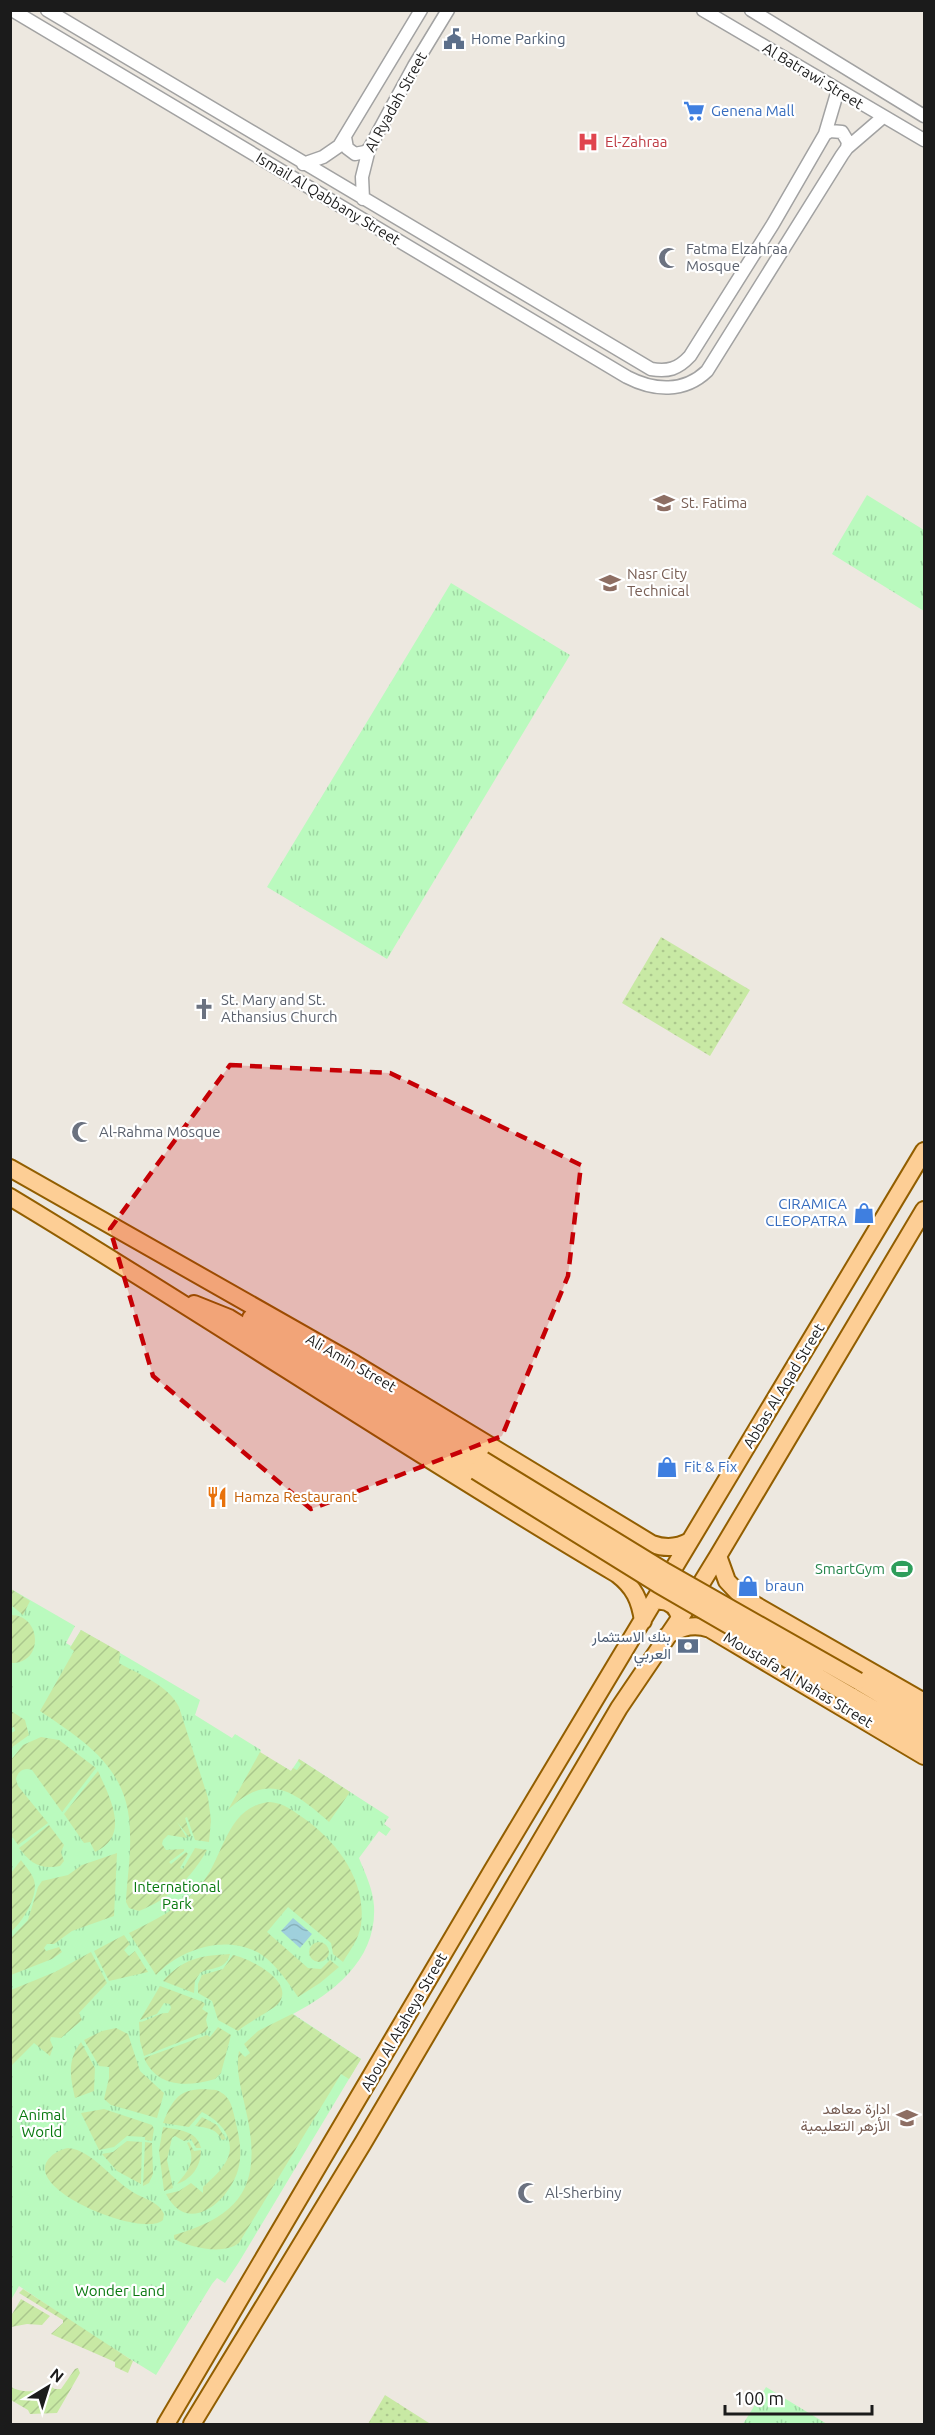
<svg xmlns="http://www.w3.org/2000/svg" width="935" height="2435" font-family="Ubuntu,Vazirmatn,sans-serif">
<style>
.grass{fill:url(#grass-dots)}
.park{fill:url(#park-tufts)}
.garden{fill:url(#garden-furrows)}
.water{fill:url(#water-waves)}
.lines{fill:none;stroke-linecap:round;stroke-linejoin:round}
.minor-casing{stroke:#a2a2a2;stroke-width:15}
.major-casing{stroke:#925e00;stroke-width:20}
.minor{stroke:#fff;stroke-width:12}
.major{stroke:#fdce95;stroke-width:16}
.major-bridge-casing{stroke:#925e00;stroke-width:20;stroke-linecap:butt}
.major-bridge{stroke:#fdce95;stroke-width:16}
.marked{fill:#c60005;fill-opacity:0.2;stroke:#c60005;stroke-width:4.5;stroke-dasharray:12 8;stroke-linejoin:round}
.labels{text-anchor:middle;stroke-width:4.5;stroke-linejoin:round;paint-order:stroke}
.service-label{font-size:15px;fill:#4e5e75;stroke:#fff;text-anchor:start}
.street-label{font-size:15px;fill:#1b1b1b;stroke:#fff}
.shop-label{font-size:15px;fill:#366cbe;stroke:#fff;text-anchor:start}
.health-label{font-size:15px;fill:#be3a42;stroke:#fff;text-anchor:start}
.worship-label{font-size:15px;fill:#5b616d;stroke:#fff;text-anchor:start}
.education-label{font-size:15px;fill:#785e54;stroke:#fff;text-anchor:start}
.food-label{font-size:15px;fill:#c56008;stroke:#fff;text-anchor:start}
.leisure-label{font-size:15px;fill:#27864d;stroke:#fff;text-anchor:end}
.park-label{font-size:15px;fill:#09790f;stroke:#fff}
</style>
<defs>
<pattern id="grass-dots" width="8" height="8" patternUnits="userSpaceOnUse" patternTransform="scale(1.5)"><rect width="8" height="8" fill="#c8e9a4"/><path d="M2 2h.1M6 6h.1" fill="none" stroke="#abc78d" stroke-width="1.8" stroke-linecap="round"/></pattern>
<pattern id="park-tufts" width="24" height="20" patternUnits="userSpaceOnUse" patternTransform="scale(1.5)"><rect width="24" height="20" fill="#bafabe"/><path d="M3 7l-1-3M5 7V3M7 7l1-3M15 17l-1-3M17 17v-4M19 17l1-3" fill="none" stroke="#9fd6a3"/></pattern>
<pattern id="garden-furrows" width="10" height="10" patternUnits="userSpaceOnUse" patternTransform="scale(1.5)"><rect width="10" height="10" fill="#c8e9a4"/><path d="M-1 1l2-2M0 10L10 0M9 11l2-2" fill="none" stroke="#abc78d"/></pattern>
<pattern id="water-waves" width="16" height="10" patternUnits="userSpaceOnUse" patternTransform="scale(1.5)"><rect width="16" height="10" fill="#9fd0dc"/><path d="M0 5q4-4 8 0t8 0" fill="none" stroke="#88b2bc"/></pattern>
</defs>
<rect width="100%" height="100%" fill="#ede8e0"/>
<path class="grass" d="M661 937 750 990 710 1056 622 1003Z
M385 2395 429 2423 428 2424H368Z"/>
<path class="park" d="M867 495 924 530V611L832 554Z
M451 583 570 655 387 959 267 887Z
M11 1589 75 1626 66 1643 71 1646 81 1630 200 1700 195 1715 232 1738 235 1734 261 1750 260 1753 291 1771 299 1759 389 1817 384 1824 391 1829 386 1836 379 1831 359 1858C365 1873 373 1889 374 1906 377 1959 335 1992 293 2014L361 2059 239 2262 225 2283 217 2278 212 2284 156 2375 93 2336 19 2286 11 2300Z
M766 2387 827 2424H743Z"/>
<path class="garden" d="M11 1589 30 1601 23 1615 11 1605Z
M11 1615C42 1615 44 1664 11 1663Z
M81 1630 120 1652 119 1663C140 1675 168 1685 179 1707L208 1798 211 1820 209 1842 195 1840 187 1817 185 1818 191 1836 189 1837 177 1822 187 1838 168 1835 163 1840 162 1844 166 1850 184 1849V1851L169 1862 171 1864 186 1852 188 1854 180 1868 183 1869 195 1848 207 1850C191 1879 169 1899 139 1911L129 1908 126 1902C127 1879 131 1857 130 1834 130 1769 87 1743 40 1711L74 1651 70 1648Z
M11 1711 25 1720 29 1735 11 1748V1733L15 1731 14 1727 11 1728Z
M41 1737 59 1740 96 1768 62 1812 32 1770C24 1767 18 1771 16 1779L18 1786 48 1823 18 1845 11 1835V1760L23 1745Z
M260 1752 291 1771 293 1768 297 1770 301 1764 298 1761 299 1759 350 1792 329 1822C293 1790 267 1772 228 1810Z
M98 1771C110 1798 131 1836 95 1852L90 1842 84 1843 64 1814Z
M270 1802C283 1803 292 1810 302 1817 337 1841 367 1881 361 1925 359 1939 350 1950 343 1962L333 1954 331 1943 288 1907 267 1932 308 1968 321 1969 330 1960 339 1967 320 1983 298 1997C288 1982 277 1966 262 1955 229 1933 181 1948 156 1975L129 1933C153 1921 180 1908 199 1887 224 1860 225 1806 270 1802Z
M49 1825 64 1845 61 1852 64 1861 60 1866C39 1870 31 1863 19 1848Z
M117 1853 114 1916 72 1931 54 1944H47L44 1948 46 1951 59 1947 62 1952 52 1959 11 1975V1938L28 1920 38 1887 42 1881 68 1875 82 1865Z
M21 1860C25 1866 32 1873 34 1880 39 1897 22 1922 11 1932V1873Z
M124 1935 130 1944 124 1950 129 1956 135 1951 148 1972 109 1981 94 1951Z
M309 1952a10 10 0 1 1 20 0a10 10 0 1 1-20 0Z
M91 1952 107 1983 79 2013 82 2020 61 2038 51 2037 50 2040 53 2047 50 2056 34 2043 11 2066V1990L55 1972Z
M230 1954C225 1971 213 1966 200 1973L195 1981 194 1993 163 1981C184 1958 199 1956 230 1954Z
M233 1955C249 1958 297 1982 278 2004 271 2011 248 2022 238 2031L218 2020 212 2001 198 1993V1984L202 1975 223 1969Z
M160 1986 203 2002 205 2004 202 2009 208 2013 206 2020 208 2028 205 2032 144 2056 140 2041 139 2022C149 2021 159 2012 168 2013L171 2008 170 2004 164 2003 157 2014 140 2020Z
M292 2014 361 2059 349 2079 341 2074 239 2243C223 2255 192 2248 174 2239V2235C245 2215 262 2181 246 2111 242 2091 235 2071 239 2051L245 2057 250 2053 244 2044 258 2031Z
M218 2027 231 2035 221 2073 215 2079C188 2087 157 2088 144 2058L207 2035 210 2037Z
M116 2028 128 2034 140 2071 164 2093 157 2118 111 2105 104 2099 109 2078V2067L99 2066 84 2040 102 2031Z
M81 2042 95 2068 94 2091 75 2098C70 2077 67 2060 81 2042Z
M216 2090C230 2095 232 2106 235 2119 239 2136 243 2152 238 2170 229 2201 188 2237 166 2194L179 2191 191 2183 203 2193V2187C210 2180 218 2174 223 2166 240 2144 223 2122 202 2112L189 2127 163 2123C175 2093 183 2087 216 2090Z
M104 2109 152 2125 154 2129 152 2141 145 2140V2137L127 2136 114 2147 99 2150 81 2113Z
M202 2117 217 2125 226 2139 222 2140C216 2128 207 2128 195 2126Z
M163 2127C178 2130 197 2130 201 2148H196L191 2139 184 2141 175 2136 172 2138 167 2160 173 2188 164 2191 159 2151Z
M127 2141 142 2142 141 2184 117 2171 102 2154 113 2152Z
M145 2142 152 2143 153 2174 149 2183 143 2186Z
M189 2142 194 2151 201 2150C201 2166 192 2179 177 2184 186 2173 198 2162 187 2143Z
M68 2148C93 2150 114 2183 138 2195 148 2200 159 2203 164 2214L163 2220C145 2238 32 2194 46 2163 51 2154 59 2150 68 2148Z
M23 2289 133 2361 128 2373 115 2367V2362L51 2334 63 2323V2320L19 2293Z
M21 2299 50 2316 42 2325 27 2324 11 2327V2316Z
M78 2368 80 2373 57 2413 30 2414 28 2410 11 2400V2387C25 2394 34 2392 48 2385L55 2389H61L75 2369Z"/>
<path class="water" d="M293 1918 312 1934 300 1948 281 1931Z"/>
<g class="lines">
<defs>
<path id="minor" d="M12 10 627 377C654 391 684 393 707 371L842 155 847 148 883 117
M47 10 651 369C668 372 678 369 690 356L773 224 825 134 838 90
M703 10 924 140
M751 10 924 116
M825 134 830 131 842 132 848 142 847 148
M345 137 347 148 355 154 365 152 369 149
M303 164 323 157 339 146 421 10
M363 199 362 177 369 149 414 66 448 10"/>
<path id="major" d="M10 1168 355 1364 652 1544C666 1549 678 1548 690 1541
M10 1197C214 1320 412 1453 617 1574 634 1587 640 1600 643 1621
M194 1304 229 1318 476 1471
M251 1318 483 1460
M718 1556 727 1581 743 1598 924 1702
M655 1601C668 1599 677 1605 680 1618
M668 1635C683 1627 694 1623 710 1629L924 1756
M858 1681 924 1720
M851 1696 924 1738
M166 2424 492 1871 924 1151
M192 2424 363 2143 619 1708 680 1618 718 1556 924 1210"/>
</defs>
<use href="#minor" class="minor-casing"/>
<use href="#major" class="major-casing"/>
<use href="#minor" class="minor"/>
<use href="#major" class="major"/>
<defs>
<path id="major-bridge" d="M483 1460 666 1572 858 1681
M476 1471 658 1584 851 1696"/>
</defs>
<use href="#major-bridge" class="major-bridge-casing"/>
<use href="#major-bridge" class="major-bridge"/>
</g>
<path class="marked" d="M230 1065 390 1073 581 1165 568 1276 502 1436 311 1509 153 1376 110 1229Z"/>
<defs>
<symbol id="civic-bare" viewBox="-9 -9 18 18"><path d="M-.6-6.5H3V-4.5H.6V-3L4-1V1h2V6H-6V1h2V-1L-.6-3ZM-1.2 2.5V6h2.4V2.5Z" fill="#5c6f8a" stroke="#fff" stroke-width="2.5" paint-order="stroke"/></symbol>
<symbol id="supermarket-bare" viewBox="-9 -9 18 18"><path d="M-6-5.5h2.5l.6 2H6L4.5 2H-2.5L-4.4-4H-6ZM-1.5 3.2a1.3 1.3 0 1 0 .1 0ZM3 3.2a1.3 1.3 0 1 0 .1 0Z" fill="#3f7fe0" stroke="#fff" stroke-width="2.5" paint-order="stroke"/></symbol>
<symbol id="hospital-bare" viewBox="-9 -9 18 18"><path d="M-5-5h3v3.5h4V-5h3V5h-3V1.5h-4V5h-3Z" fill="#e0444e" stroke="#fff" stroke-width="2.5" paint-order="stroke"/></symbol>
<symbol id="mosque-bare" viewBox="-9 -9 18 18"><path d="M3.5-4.9A6 6 0 1 0 3.5 4.9A5 5 0 1 1 3.5-4.9Z" fill="#6b7280" stroke="#fff" stroke-width="2.5" paint-order="stroke"/></symbol>
<symbol id="school-bare" viewBox="-9 -9 18 18"><path d="M0-5L7-2L0 1L-7-2ZM-4 1L0 2.5L4 1V4Q0 6-4 4Z" fill="#8d6e63" stroke="#fff" stroke-width="2.5" paint-order="stroke"/></symbol>
<symbol id="church-bare" viewBox="-9 -9 18 18"><path d="M-1.2-6h2.4v3.5h3.3v2.4h-3.3V6h-2.4V-.1h-3.3v-2.4h3.3Z" fill="#6b7280" stroke="#fff" stroke-width="2.5" paint-order="stroke"/></symbol>
<symbol id="shop-bare" viewBox="-9 -9 18 18"><path d="M-5-2.5h2.3a2.7 3.5 0 0 1 5.4 0H5L5.5 6h-11ZM-1.5-2.5h3a1.5 2.3 0 0 0-3 0Z" fill="#3f7fe0" stroke="#fff" stroke-width="2.5" paint-order="stroke"/></symbol>
<symbol id="restaurant-bare" viewBox="-9 -9 18 18"><path d="M-5-6h1v4h1v-4h1v4h1v-4h1v5L-1.5 .5V6h-2V.5L-5-1ZM5-6V6H3V1.5H1.5Q1.5-4 5-6Z" fill="#e8710a" stroke="#fff" stroke-width="2.5" paint-order="stroke"/></symbol>
<symbol id="stadium-bare" viewBox="-9 -9 18 18"><path d="M0-5a6.5 5 0 1 0 0 10a6.5 5 0 1 0 0-10ZM-3.5-1.8h7v3.6h-7Z" fill="#2e9e5b" stroke="#fff" stroke-width="2.5" paint-order="stroke"/></symbol>
<symbol id="bank-bare" viewBox="-9 -9 18 18"><path d="M-6-4H6V4H-6ZM0-2.3a2.3 2.3 0 1 0 0 4.6a2.3 2.3 0 1 0 0-4.6Z" fill="#5c6f8a" stroke="#fff" stroke-width="2.5" paint-order="stroke"/></symbol>
</defs>
<g fill-rule="evenodd">
<use href="#civic-bare" x="439" y="24" width="30" height="30"/>
<use href="#supermarket-bare" x="679" y="96" width="30" height="30"/>
<use href="#hospital-bare" x="573" y="127" width="30" height="30"/>
<use href="#mosque-bare" x="654" y="243" width="30" height="30"/>
<use href="#school-bare" x="649" y="488" width="30" height="30"/>
<use href="#school-bare" x="595" y="568" width="30" height="30"/>
<use href="#church-bare" x="189" y="994" width="30" height="30"/>
<use href="#mosque-bare" x="67" y="1117" width="30" height="30"/>
<use href="#shop-bare" x="849" y="1198" width="30" height="30"/>
<use href="#shop-bare" x="652" y="1452" width="30" height="30"/>
<use href="#restaurant-bare" x="202" y="1482" width="30" height="30"/>
<use href="#stadium-bare" x="887" y="1554" width="30" height="30"/>
<use href="#shop-bare" x="733" y="1571" width="30" height="30"/>
<use href="#bank-bare" x="673" y="1631" width="30" height="30"/>
<use href="#school-bare" x="892" y="2103" width="30" height="30"/>
<use href="#mosque-bare" x="513" y="2178" width="30" height="30"/>
</g>
<g class="labels">
<g class="service-label">
<text x="471" y="44">Home Parking</text>
<text x="671" y="1642" text-anchor="end">بنك الاستثمار<tspan x="671" dy="17">العربي</tspan></text>
</g>
<g class="street-label">
<text transform="translate(813 76) rotate(31)" y="5">Al Batrawi Street</text>
<text transform="translate(396 102) rotate(-61)" y="5">Al Ryadah Street</text>
<text transform="translate(328 199) rotate(31)" y="5">Ismail Al Qabbany Street</text>
<text transform="translate(351 1363) rotate(30)" y="5">Ali Amin Street</text>
<text transform="translate(784 1386) rotate(-59)" y="5">Abbas Al Aqad Street</text>
<text transform="translate(798 1680) rotate(31)" y="5">Moustafa Al Nahas Street</text>
<text transform="translate(404 2022) rotate(-60)" y="5">Abou Al Ataheya Street</text>
</g>
<g class="shop-label">
<text x="711" y="116">Genena Mall</text>
<text x="847" y="1209" text-anchor="end">CIRAMICA<tspan x="847" dy="17">CLEOPATRA</tspan></text>
<text x="684" y="1472">Fit &amp; Fix</text>
<text x="765" y="1591">braun</text>
</g>
<g class="health-label">
<text x="605" y="147">El-Zahraa</text>
</g>
<g class="worship-label">
<text x="686" y="254">Fatma Elzahraa<tspan x="686" dy="17">Mosque</tspan></text>
<text x="221" y="1005">St. Mary and St.<tspan x="221" dy="17">Athansius Church</tspan></text>
<text x="99" y="1137">Al-Rahma Mosque</text>
<text x="545" y="2198">Al-Sherbiny</text>
</g>
<g class="education-label">
<text x="681" y="508">St. Fatima</text>
<text x="627" y="579">Nasr City<tspan x="627" dy="17">Technical</tspan></text>
<text x="890" y="2114" text-anchor="end">ادارة معاهد<tspan x="890" dy="17">الأزهر التعليمية</tspan></text>
</g>
<g class="food-label">
<text x="234" y="1502">Hamza Restaurant</text>
</g>
<g class="leisure-label">
<text x="885" y="1574">SmartGym</text>
</g>
<g class="park-label">
<text x="177" y="1892">International<tspan x="177" dy="17">Park</tspan></text>
<text x="42" y="2120">Animal<tspan x="42" dy="17">World</tspan></text>
<text x="120" y="2296">Wonder Land</text>
</g>
</g>
<rect width="935" height="2435" fill="none" stroke="#1b1b1b" stroke-width="24"/>
<g transform="translate(48 2387) rotate(38)" stroke="#ffffff" stroke-width="4.5" paint-order="stroke">
<path d="M0-4.5L10 22L0 15L-10 22Z" fill="#1b1b1b"/>
<text y="-9" font-size="16" font-weight="bold" text-anchor="middle" fill="#1b1b1b">N</text>
</g>
<path d="M725 2405v9h147v-9" fill="none" stroke="#1b1b1b" stroke-width="3"/>
<text x="734" y="2405" font-size="18" fill="#1b1b1b" stroke="#ffffff" stroke-width="4.5" paint-order="stroke">100 m</text>
</svg>
